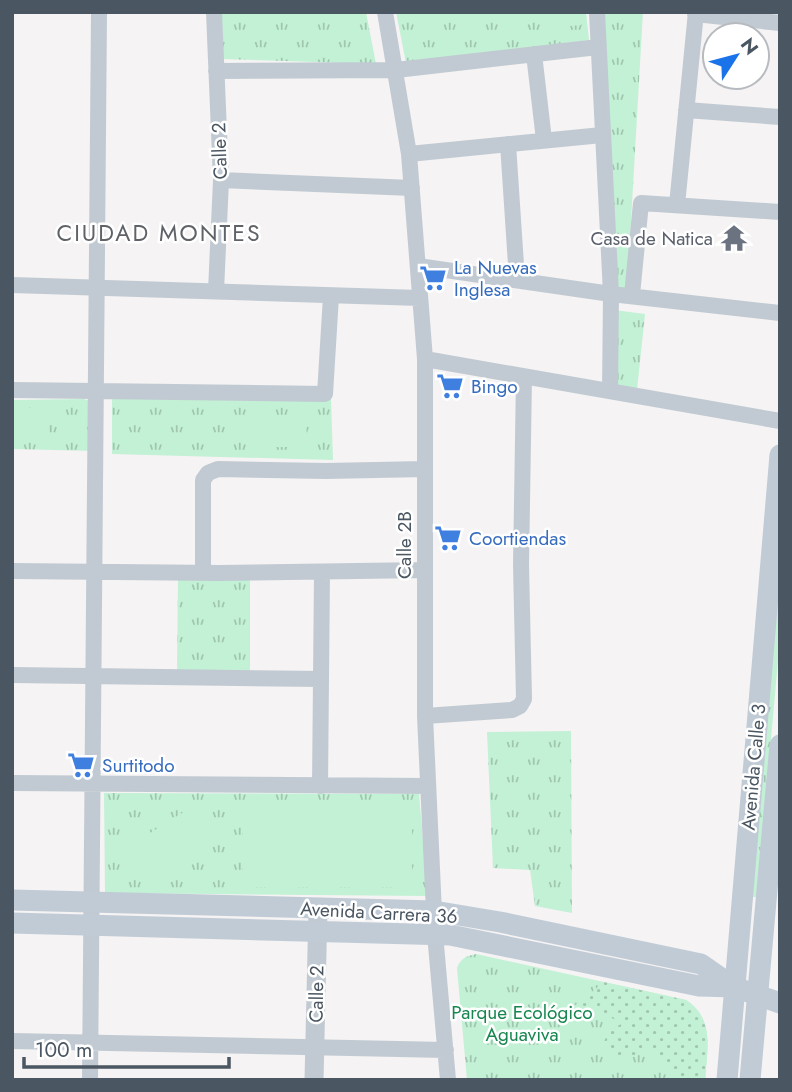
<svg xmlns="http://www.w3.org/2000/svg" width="792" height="1092" font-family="Jost,sans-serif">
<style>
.grass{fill:url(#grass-tufts)}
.garden{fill:url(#garden-dots)}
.pitch{fill:#c3f1d5}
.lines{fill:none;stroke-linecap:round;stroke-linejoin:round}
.minor{stroke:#c1cad2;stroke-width:16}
.tertiary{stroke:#c1cad2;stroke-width:19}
.secondary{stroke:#c1cbd6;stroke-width:21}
.labels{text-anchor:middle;stroke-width:5;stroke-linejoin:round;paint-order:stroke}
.street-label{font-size:19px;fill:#4a5661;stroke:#fff}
.worship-label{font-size:19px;fill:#5b616d;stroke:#fff;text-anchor:end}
.shop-label{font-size:19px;fill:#366cbe;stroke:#fff;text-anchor:start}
.park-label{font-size:19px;fill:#17864f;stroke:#fff}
.quarter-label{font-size:23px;letter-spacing:2px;fill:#5f6368;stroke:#fff}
</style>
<defs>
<pattern id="grass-tufts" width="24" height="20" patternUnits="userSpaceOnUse" patternTransform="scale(1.75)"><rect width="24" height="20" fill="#c3f1d5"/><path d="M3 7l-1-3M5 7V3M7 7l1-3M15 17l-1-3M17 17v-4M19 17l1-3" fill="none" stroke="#a0c6b0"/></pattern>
<pattern id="garden-dots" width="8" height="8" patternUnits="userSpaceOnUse" patternTransform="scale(1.75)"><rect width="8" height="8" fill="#c3f1d5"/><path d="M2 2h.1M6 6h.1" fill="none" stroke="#a0c6b0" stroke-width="1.8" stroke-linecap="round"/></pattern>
</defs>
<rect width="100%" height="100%" fill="#f5f3f3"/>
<path class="grass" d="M220 12H366L376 64 222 59Z
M396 12H586L589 40 406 63Z
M603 12H643L627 291H616Z
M614 310 645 314 637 390 617 386Z
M112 397 331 399 333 460 112 454Z
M84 399 89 401 95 451 12 449V400Z
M780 547V638L757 897H749Z
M178 578 250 579V674L177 673Z
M571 731 572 913 535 906 530 870 493 868 487 732Z
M104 793 419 794 428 896 105 893Z
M476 954 686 1000C715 1019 707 1050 705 1080H467L457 968C461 958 466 956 476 954Z"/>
<path class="garden" d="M604 982 686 1000C715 1019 707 1049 705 1080H679L654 1048 629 1059 601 1048 609 1031 621 1024 594 1006 562 1016Z"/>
<path class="pitch" d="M264 12H329L328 22 264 18Z
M539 12H579L581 25 541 29Z
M12 408H48L49 440H12Z
M246 415H306L307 447H246Z
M243 801H412V887H243Z
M193 806 214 839 144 884 123 850Z"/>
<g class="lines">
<path class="minor" d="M214 12 221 180 216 291
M385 12 409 154 425 359V716L435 934 448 1080
M597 12 611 294 610 391
M695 14 780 23
M534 54 544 140
M216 71 396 70 598 47
M686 110 780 117
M508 144 517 280
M409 154 602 135
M221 180 412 188
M677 205 696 12
M418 266 611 294 780 313
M12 285 420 298
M632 295 641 203 780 212
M425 359 780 421
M12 390 325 394 331 296
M12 571 219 573 425 570
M203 573V480L208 473 218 469 326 471 425 469
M12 675 321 679
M425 716 512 710 520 706 524 699 521 565 524 377
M12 783 428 786
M320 786 322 572
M12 1041 446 1050
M90 1080 99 12"/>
<path class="tertiary" d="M314 1080 318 908"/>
<path class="secondary" d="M12 900 434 911 500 922 701 964 734 987 780 1003
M12 923 450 935 699 986 734 987
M727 1080 780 455
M750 1080 780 745"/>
</g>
<defs>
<symbol id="temple-bare" viewBox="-9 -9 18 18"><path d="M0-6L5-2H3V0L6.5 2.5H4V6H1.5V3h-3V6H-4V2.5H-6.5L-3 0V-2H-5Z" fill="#6b7280" stroke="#fff" stroke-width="2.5" paint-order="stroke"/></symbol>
<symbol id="supermarket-bare" viewBox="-9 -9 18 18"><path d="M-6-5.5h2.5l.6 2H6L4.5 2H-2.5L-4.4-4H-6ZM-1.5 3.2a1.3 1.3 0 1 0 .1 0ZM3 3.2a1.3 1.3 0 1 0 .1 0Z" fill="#3f7fe0" stroke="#fff" stroke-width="2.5" paint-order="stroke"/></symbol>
</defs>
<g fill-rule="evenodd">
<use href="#temple-bare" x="715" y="219" width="38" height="38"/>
<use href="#supermarket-bare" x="414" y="259" width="38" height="38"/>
<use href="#supermarket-bare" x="431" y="367" width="38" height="38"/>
<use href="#supermarket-bare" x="429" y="519" width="38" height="38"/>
<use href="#supermarket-bare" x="62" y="746" width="38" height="38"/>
</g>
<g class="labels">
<g class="street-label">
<text transform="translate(219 151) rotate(-92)" y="7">Calle 2</text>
<text transform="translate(404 545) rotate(-90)" y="7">Calle 2B</text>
<text transform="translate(753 767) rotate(-85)" y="7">Avenida Calle 3</text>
<text transform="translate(379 912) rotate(3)" y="7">Avenida Carrera 36</text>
<text transform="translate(316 994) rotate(-89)" y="7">Calle 2</text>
</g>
<g class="worship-label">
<text x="713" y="245">Casa de Natica</text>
</g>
<g class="shop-label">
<text x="454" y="274">La Nuevas<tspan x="454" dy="22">Inglesa</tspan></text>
<text x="471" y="393">Bingo</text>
<text x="469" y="545">Coortiendas</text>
<text x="102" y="772">Surtitodo</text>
</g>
<g class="park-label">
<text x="522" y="1019">Parque Ecológico<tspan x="522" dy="22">Aguaviva</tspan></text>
</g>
<g class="quarter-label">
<text x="159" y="241">CIUDAD MONTES</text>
</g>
</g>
<rect width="792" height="1092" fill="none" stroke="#4a5661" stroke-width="28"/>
<g transform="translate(736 56) rotate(54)"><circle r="33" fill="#ffffff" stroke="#b7bbc0" stroke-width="2"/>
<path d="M0-5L12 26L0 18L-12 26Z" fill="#1a73e8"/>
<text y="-10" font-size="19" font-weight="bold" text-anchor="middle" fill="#4a5661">N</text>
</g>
<path d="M24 1057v10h205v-10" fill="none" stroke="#4a5661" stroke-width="3.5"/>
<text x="35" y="1057" font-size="21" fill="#4a5661" stroke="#ffffff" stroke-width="5" paint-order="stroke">100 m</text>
</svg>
